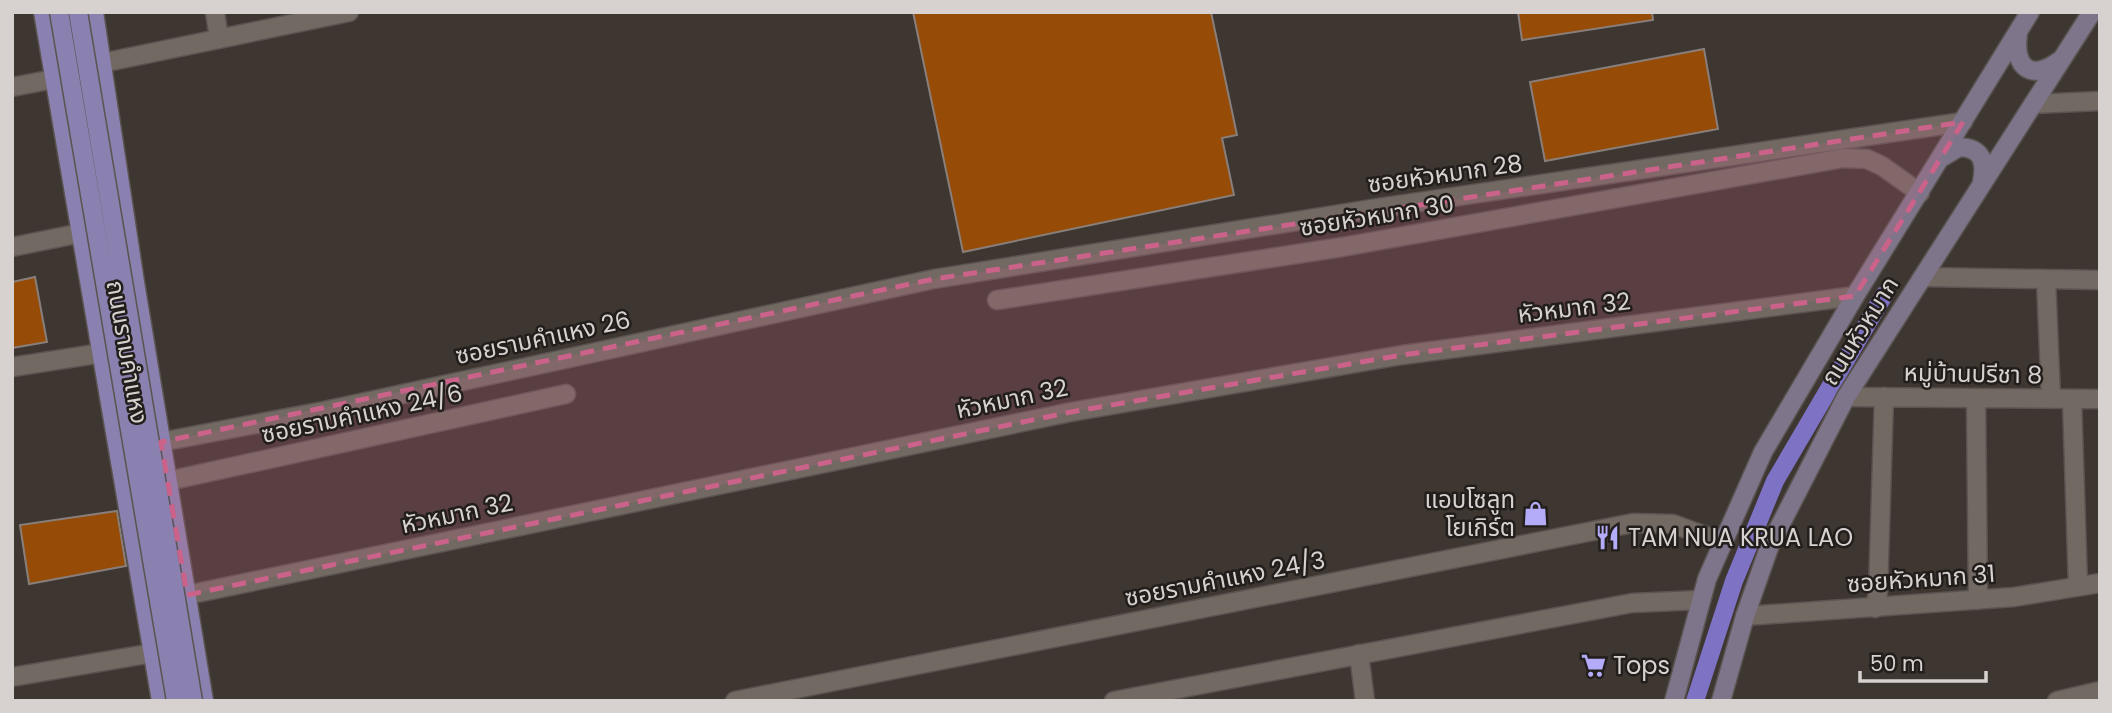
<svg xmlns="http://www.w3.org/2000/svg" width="2112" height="713" font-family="Poppins,'Noto Sans Thai',sans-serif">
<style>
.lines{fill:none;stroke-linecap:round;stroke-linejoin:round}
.canal{stroke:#7d72c3;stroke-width:18}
.building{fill:#964b07;stroke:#897f7a;stroke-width:2}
.minor-casing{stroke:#5a5350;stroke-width:21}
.tertiary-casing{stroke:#5a5350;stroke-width:21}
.secondary-casing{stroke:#5a5350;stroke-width:21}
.primary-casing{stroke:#5a5350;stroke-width:21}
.minor{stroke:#726963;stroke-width:18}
.tertiary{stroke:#726963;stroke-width:18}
.secondary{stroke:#7f758a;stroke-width:18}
.primary{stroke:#8b81b0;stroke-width:18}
.primary-bridge-casing{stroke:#5a5350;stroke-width:21;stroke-linecap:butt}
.primary-bridge{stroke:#8b81b0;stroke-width:18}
.marked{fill:#ca6289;fill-opacity:0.2;stroke:#ca6289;stroke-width:5;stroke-dasharray:14 9;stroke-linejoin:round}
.labels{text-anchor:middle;stroke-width:5;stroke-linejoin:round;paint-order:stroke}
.street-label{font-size:24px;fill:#d7d2cf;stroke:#221e1c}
.poi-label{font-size:24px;fill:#d7d2cf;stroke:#221e1c;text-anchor:start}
</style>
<rect width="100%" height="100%" fill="#3e3631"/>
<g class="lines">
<path class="canal" d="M1695 701 1734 581 1775 481 1884 295"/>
</g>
<path class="building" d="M913 12H1211L1237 135 1222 138 1234 195 963 252Z
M1518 12H1652L1653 20 1522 40Z
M1704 49 1718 129 1545 161 1530 82Z
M35 277 47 342 12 348V282Z
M117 511 126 566 29 584 20 525Z"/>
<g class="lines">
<defs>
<path id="minor" d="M215 12 219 39
M102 63 349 12
M12 87 54 79
M2033 104 2100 101
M12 247 81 233
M1923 277 2100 280
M2046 279 2051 399
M997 300 1342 247 1843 158 1867 159 1882 166 1920 193
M12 367 102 353
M1846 397 2100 399
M1976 398 1978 600
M2072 400 2078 586
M168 481 566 394
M187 595 1071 412 1402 355 1855 296
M1875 608 1878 592 1884 397
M1745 616 2014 597 2100 583
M1359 654 1365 701
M12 677 153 653
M735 701 1633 523 1673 524 1722 542
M1114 701 1632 603 1700 600
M2057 701 2100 691"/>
<path id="tertiary" d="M161 442 324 411 934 279 1378 208 1963 122"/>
<path id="secondary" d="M2018 34C2013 67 2031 82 2059 61
M1941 158 1959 147C1982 148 1986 161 1982 182
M1674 701 1707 579 1763 452 1855 296 2030 12
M1721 701 1745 616 1770 545 1846 397 2092 12"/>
<path id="primary" d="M43 12 161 701
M94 12 135 282 204 701"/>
</defs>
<use href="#minor" class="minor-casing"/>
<use href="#tertiary" class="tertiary-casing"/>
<use href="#secondary" class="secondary-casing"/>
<use href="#primary" class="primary-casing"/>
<use href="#minor" class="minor"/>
<use href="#tertiary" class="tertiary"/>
<use href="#secondary" class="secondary"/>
<use href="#primary" class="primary"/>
<defs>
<path id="primary-bridge" d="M59 12 176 701
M78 12 193 701"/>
</defs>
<use href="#primary-bridge" class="primary-bridge-casing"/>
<use href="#primary-bridge" class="primary-bridge"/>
</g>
<path class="marked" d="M1963 122 1855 296 1402 355 1071 412 187 595 161 442 934 279Z"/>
<defs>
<symbol id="shop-bare" viewBox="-9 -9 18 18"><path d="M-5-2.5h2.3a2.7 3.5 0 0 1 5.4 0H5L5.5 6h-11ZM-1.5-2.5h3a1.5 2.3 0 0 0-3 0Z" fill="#b4acf9" stroke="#221e1c" stroke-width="2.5" paint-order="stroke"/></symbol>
<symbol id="restaurant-bare" viewBox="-9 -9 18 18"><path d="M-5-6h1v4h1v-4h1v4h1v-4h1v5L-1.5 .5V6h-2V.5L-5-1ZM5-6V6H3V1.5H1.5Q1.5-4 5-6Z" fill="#b4acf9" stroke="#221e1c" stroke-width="2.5" paint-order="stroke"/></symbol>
<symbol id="supermarket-bare" viewBox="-9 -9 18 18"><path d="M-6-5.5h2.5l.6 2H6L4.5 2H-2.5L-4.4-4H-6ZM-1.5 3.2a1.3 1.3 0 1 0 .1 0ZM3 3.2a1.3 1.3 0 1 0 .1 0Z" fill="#b4acf9" stroke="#221e1c" stroke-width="2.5" paint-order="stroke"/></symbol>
</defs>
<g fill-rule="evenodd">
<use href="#shop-bare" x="1518" y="496" width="35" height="35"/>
<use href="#restaurant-bare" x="1590" y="520" width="35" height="35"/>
<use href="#supermarket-bare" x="1576" y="648" width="35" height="35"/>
</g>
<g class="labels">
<g class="street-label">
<text transform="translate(1445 174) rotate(-8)" y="8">ซอยหัวหมาก 28</text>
<text transform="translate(1377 216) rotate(-9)" y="8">ซอยหัวหมาก 30</text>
<text transform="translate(1574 308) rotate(-7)" y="8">หัวหมาก 32</text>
<text transform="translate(1860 331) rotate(-58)" y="8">ถนนหัวหมาก</text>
<text transform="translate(543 338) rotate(-12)" y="8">ซอยรามคำแหง 26</text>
<text transform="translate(127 352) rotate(80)" y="8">ถนนรามคำแหง</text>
<text transform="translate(1973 374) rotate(1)" y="8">หมู่บ้านปรีชา 8</text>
<text transform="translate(1012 399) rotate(-12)" y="8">หัวหมาก 32</text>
<text transform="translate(362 414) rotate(-12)" y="8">ซอยรามคำแหง 24/6</text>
<text transform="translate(457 514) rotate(-12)" y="8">หัวหมาก 32</text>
<text transform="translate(1225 579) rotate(-11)" y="8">ซอยรามคำแหง 24/3</text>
<text transform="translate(1921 579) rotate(-4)" y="8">ซอยหัวหมาก 31</text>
</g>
<g class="poi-label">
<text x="1515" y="508" text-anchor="end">แอบโซลูท<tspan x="1515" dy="28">โยเกิร์ต</tspan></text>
<text x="1628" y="546">TAM NUA KRUA LAO</text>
<text x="1613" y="674">Tops</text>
</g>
</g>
<rect width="2112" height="713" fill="none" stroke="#d7d2cf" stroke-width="28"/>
<path d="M1860 671v10h126v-10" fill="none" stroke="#d7d2cf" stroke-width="3.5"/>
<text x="1870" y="671" font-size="21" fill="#d7d2cf" stroke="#221e1c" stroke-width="5" paint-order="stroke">50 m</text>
</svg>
